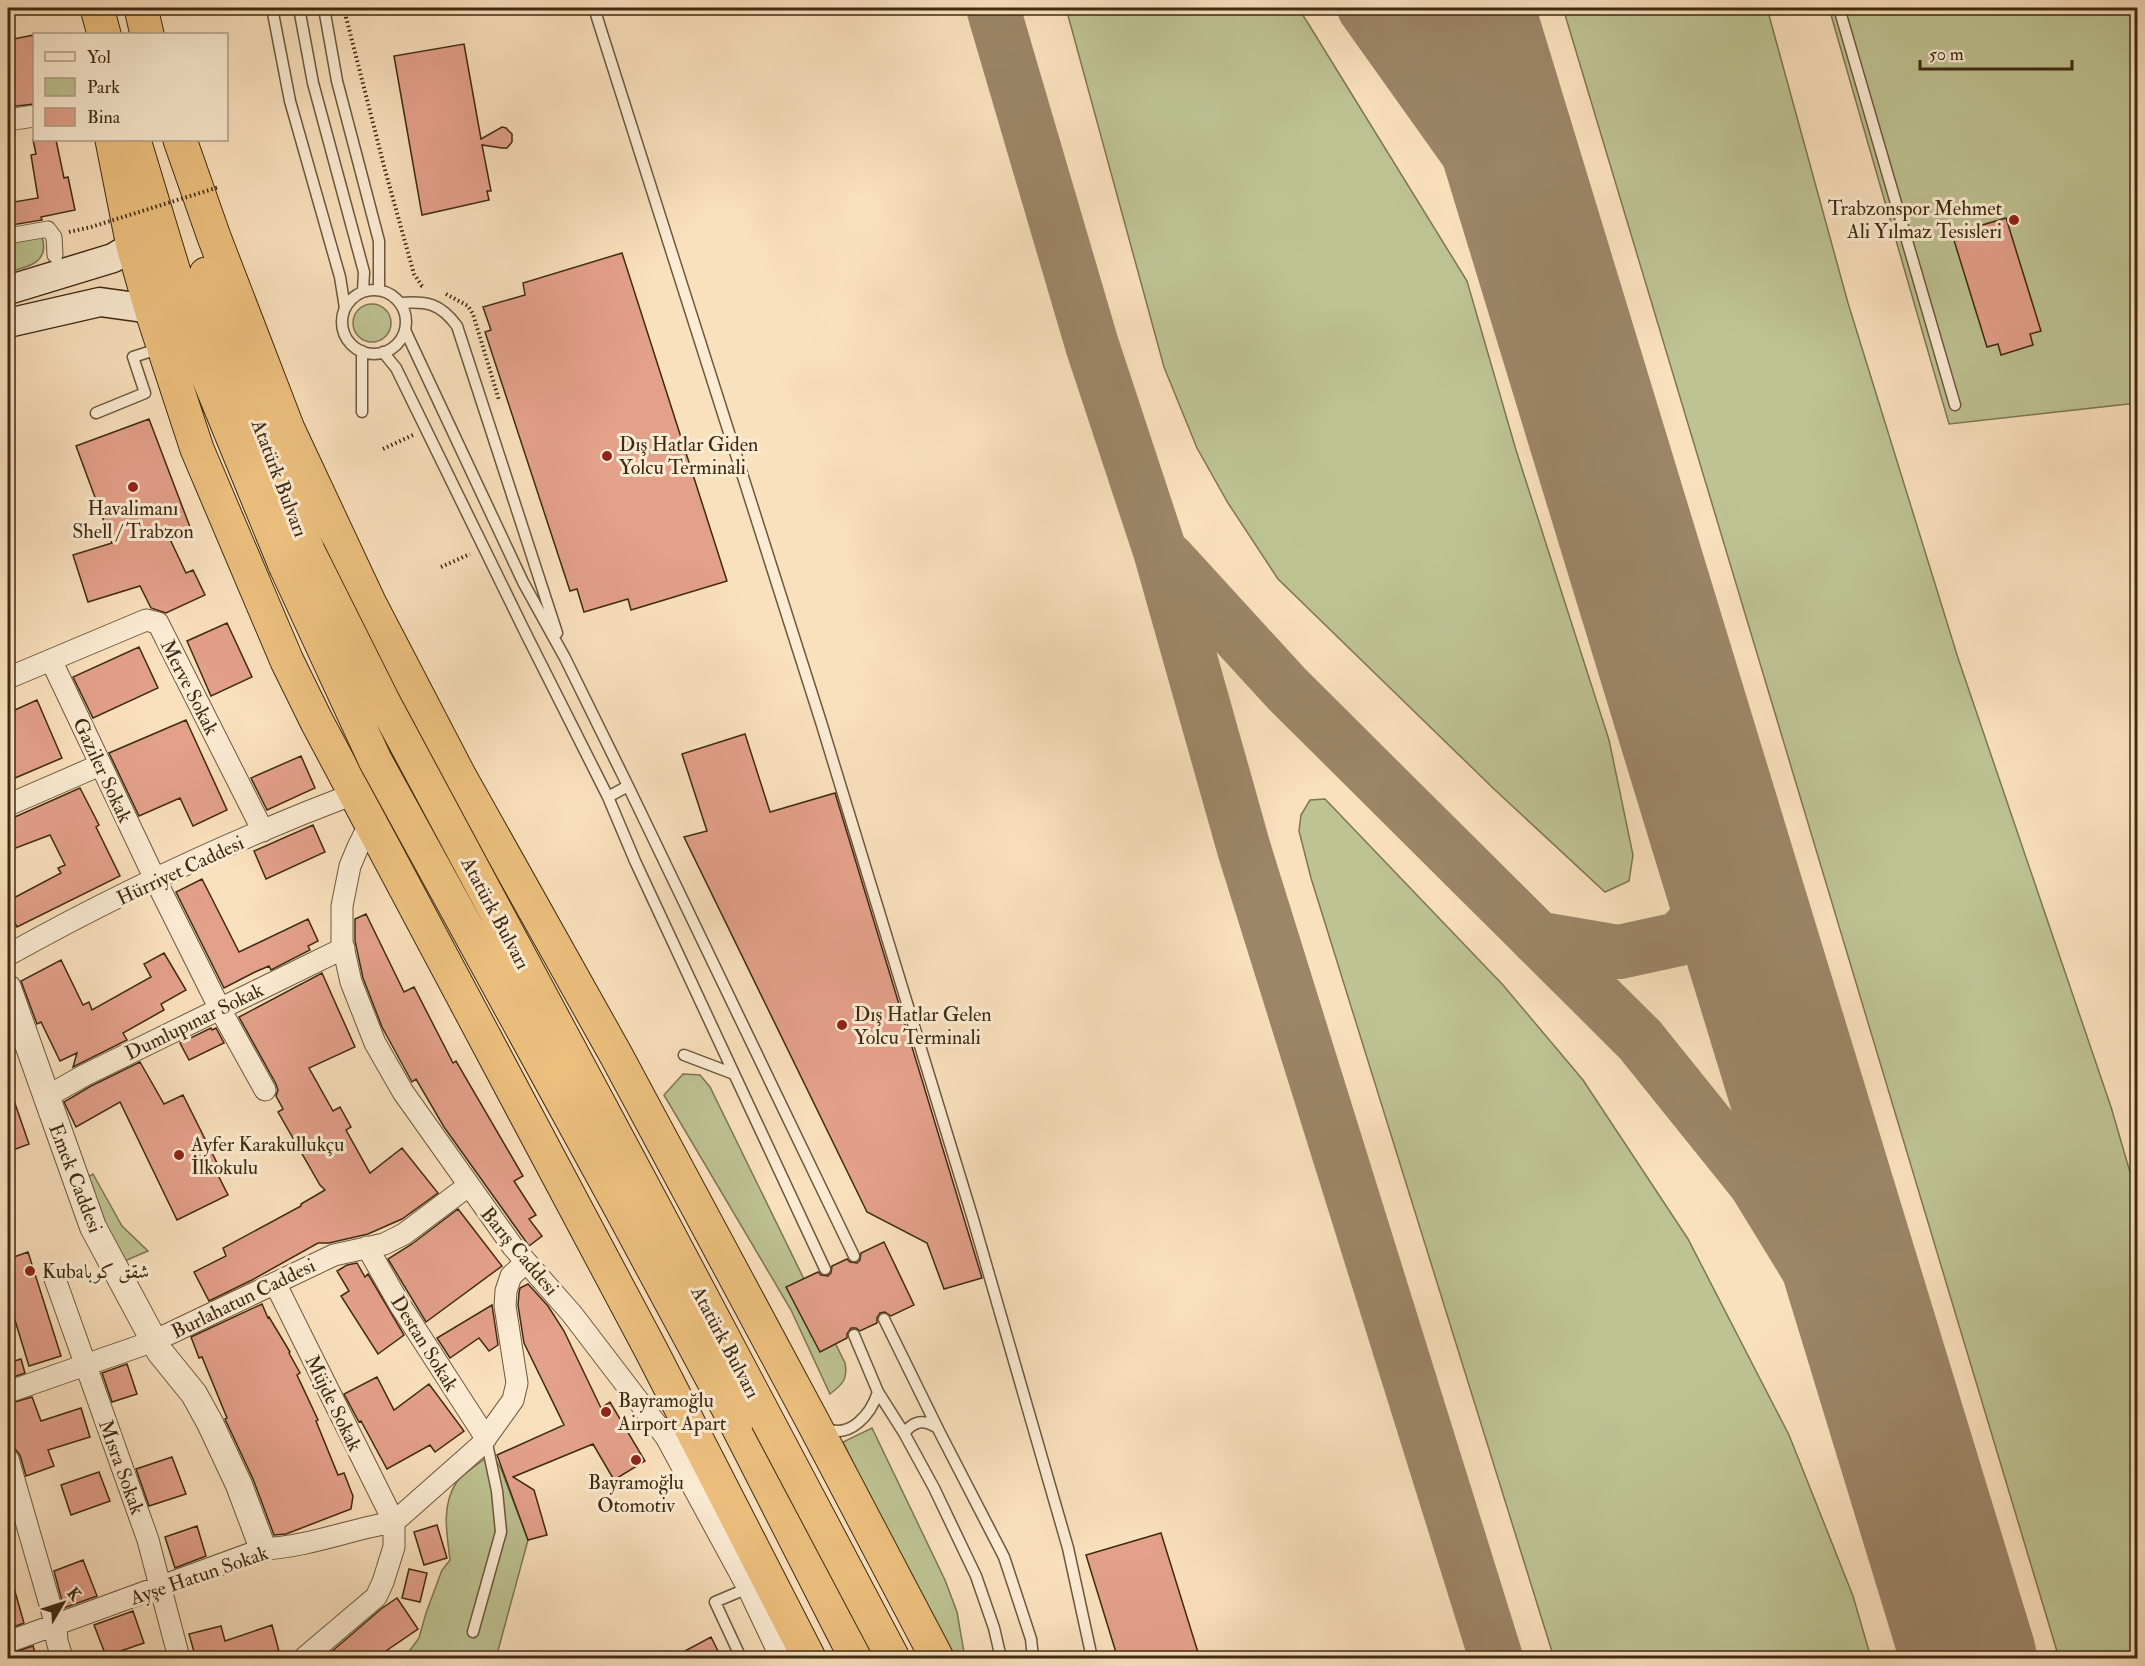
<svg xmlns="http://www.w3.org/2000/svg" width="2145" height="1666" font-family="'IM FELL Double Pica',Amiri,serif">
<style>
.green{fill:#bec392;stroke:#7e7652;stroke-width:1.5}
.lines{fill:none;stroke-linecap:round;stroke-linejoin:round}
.taxiway{stroke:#9c8668;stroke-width:54}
.runway{stroke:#9c8668;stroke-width:135}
.building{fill:#e4a18a;stroke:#3e2a12;stroke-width:1.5}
.service-casing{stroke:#6d583d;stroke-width:13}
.pedestrian-casing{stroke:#6d583d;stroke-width:17}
.minor-casing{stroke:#6d583d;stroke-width:23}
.tertiary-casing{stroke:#6d583d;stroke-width:28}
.secondary-casing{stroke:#3e2a12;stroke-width:31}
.trunk-casing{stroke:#3e2a12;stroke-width:35}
.path{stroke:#3e2a12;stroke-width:4;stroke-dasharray:1.5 3;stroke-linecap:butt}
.service{stroke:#fcecd4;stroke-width:10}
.pedestrian{stroke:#fcecd4;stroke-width:15}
.minor{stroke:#fcecd4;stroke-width:21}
.tertiary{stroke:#fcecd4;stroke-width:26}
.secondary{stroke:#fcecd4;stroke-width:28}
.trunk{stroke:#edc07e;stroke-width:33}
.trunk-bridge-casing{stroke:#3e2a12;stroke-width:35;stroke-linecap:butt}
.path-bridge{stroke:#3e2a12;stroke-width:4;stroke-dasharray:1.5 3;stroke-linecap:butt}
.trunk-bridge{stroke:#edc07e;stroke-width:33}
.poi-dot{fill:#8f2418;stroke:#fcecd4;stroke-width:2}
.labels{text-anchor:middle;stroke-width:6;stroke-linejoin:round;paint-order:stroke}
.poi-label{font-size:20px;fill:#3e2a12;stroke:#fcecd4;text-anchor:start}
.street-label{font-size:20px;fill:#3e2a12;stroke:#fcecd4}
</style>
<rect width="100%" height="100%" fill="#fae1bd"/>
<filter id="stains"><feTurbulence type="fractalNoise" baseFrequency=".00333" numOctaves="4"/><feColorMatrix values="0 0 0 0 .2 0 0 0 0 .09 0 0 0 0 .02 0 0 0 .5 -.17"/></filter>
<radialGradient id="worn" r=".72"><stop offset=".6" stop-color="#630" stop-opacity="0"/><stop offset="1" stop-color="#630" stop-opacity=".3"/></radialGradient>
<path class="green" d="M1066 8H1298L1306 20 1467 281 1516 450 1609 740 1633 855 1629 881 1605 892 1495 790 1278 579 1228 503 1197 448 1164 367Z
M1563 8H1767L1848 303 1958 658 2111 1107 2137 1196V1658H2059Z
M1829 8H2137V403L1949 424Z
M8 236 42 237C50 263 28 267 8 272Z
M353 323a19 19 0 1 1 38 0a19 19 0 1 1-38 0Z
M1325 799 1503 985 1583 1080 1688 1239 1789 1435 1853 1596 1871 1658H1554L1311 878 1299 831 1301 815 1310 800Z
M683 1074 700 1075 710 1087 845 1363C848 1379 843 1384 830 1394L791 1310 664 1095Z
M93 1174 122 1226 148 1251 113 1266 78 1182Z
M872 1428 945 1580 957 1612 965 1658H948L843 1442Z
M492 1453 501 1469 528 1540 496 1658H404L419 1638 426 1613 442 1570 450 1560C447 1534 441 1507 456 1483 463 1473 483 1461 492 1453Z"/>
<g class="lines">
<path class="taxiway" d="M993 8 1092 345 1160 551 1244 849 1496 1658
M1364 8 1537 251
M1168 559 1287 689 1640 1040 1755 1183 1831 1307 1917 1482
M1537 938 1619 952 1679 939 1705 911 1725 855"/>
<path class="runway" d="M1466 8C1629 559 1806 1107 1969 1658"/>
</g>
<path class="building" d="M34 35V104L8 107V40Z
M464 44 481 139 502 127 506 128 512 134V142L507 148H502L482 145 491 191H487L489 200 422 215 394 56Z
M33 140H56L64 178 68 177 75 210 41 217 42 220 12 225 8 203 38 198 31 155 36 154Z
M2006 218 2041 331 2030 334 2033 345 2001 355 1998 344 1987 347 1952 234Z
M622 253 727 581 631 610 628 599 584 612 577 589 570 591 485 332 491 330 483 307 525 295 523 283Z
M149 419 190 527 168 535 186 573 193 570 205 595 166 613 151 608 140 586 88 602 73 555 112 543 76 446Z
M227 623 252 677 211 696 187 641Z
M139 647 158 688 93 718 73 677Z
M37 700 62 758 8 781V713Z
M186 720 227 810 193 826 180 798 139 816 109 753Z
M745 734 770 812 835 793 982 1278 944 1289 927 1243 867 1212 684 837 707 831 682 754Z
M301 756 315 788 267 810 251 778Z
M80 788 99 825 96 827 120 876 17 927 8 908V901L61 873 58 868 65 865 50 835 8 851V820Z
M313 825 325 852 266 879 254 851Z
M202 879 239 952 308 919 318 941 308 946 310 950 271 970 269 966 255 972 224 988 176 892Z
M366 914 404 992 414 987 453 1063 456 1061 523 1176 514 1181 536 1215 529 1219 542 1236 529 1246 444 1127 416 1079 412 1082 382 1027 363 978 355 941V919Z
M164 953 186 990 161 1004 164 1010 123 1033 127 1040 73 1067 77 1053 60 1061 41 1022 37 1024 21 981 61 960 83 1005 89 1002 92 1010 151 977 144 964Z
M322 973 355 1047 309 1068 333 1111 340 1107 351 1127 346 1130 370 1173 402 1148 438 1193 402 1219 368 1234 329 1243H318L252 1280 209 1301 194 1272 226 1256 223 1248 301 1206V1204L325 1190 320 1185 278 1112 283 1109 276 1096 278 1090 276 1084 239 1017Z
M211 1028 212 1030 216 1028 224 1043 189 1060 180 1043Z
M140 1062 164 1104 183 1095 222 1173 218 1175 228 1195 177 1220 120 1102 76 1127 64 1102 91 1086Z
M8 1089H10L29 1144 8 1152Z
M458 1209 502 1266 426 1322 388 1259 412 1244Z
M884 1242 914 1305 891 1316 885 1312 880 1313 877 1318V1323L860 1331 856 1328H851L847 1334V1338L820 1352 786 1287 818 1272 821 1275 828 1276 831 1273 832 1266 847 1259 850 1262 857 1263 860 1260 861 1253Z
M28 1252 61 1356 29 1366 14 1317 11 1318 8 1306V1259Z
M357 1263 365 1277 368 1274 404 1335 378 1354 341 1296 349 1291 337 1271 347 1265Z
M528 1284 548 1306 564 1331 601 1408 610 1402 645 1461 614 1480 593 1444 513 1477 534 1490 547 1535 528 1540 497 1455 564 1425 524 1343 518 1305 519 1293 520 1288Z
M262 1304 268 1318 269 1317 290 1352 289 1353 300 1373 297 1375 318 1420 316 1421 338 1475 344 1473 353 1496 351 1509 286 1534 274 1535 253 1479 225 1419 227 1418 202 1357 199 1358 191 1337Z
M492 1305 498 1345 489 1351 479 1338 450 1358 437 1338Z
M21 1359 25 1373 8 1379V1363Z
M127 1364 137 1394 112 1402 102 1373Z
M377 1377 394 1410 429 1384 464 1431 435 1452 430 1445 387 1469 361 1421 359 1422 344 1394Z
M32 1397 41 1421 81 1408 90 1437 48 1450 54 1466 26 1476 20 1455 11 1444 14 1443 8 1427V1404Z
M172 1457 186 1494 149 1506 136 1469Z
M99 1472 110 1501 71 1515 61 1485Z
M437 1525 447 1558 424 1565 414 1532Z
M197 1526 206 1556 175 1568 165 1537Z
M1161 1533 1200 1659H1118L1086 1555Z
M83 1560 97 1596 64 1608 54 1571Z
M409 1569 427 1573 420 1602 402 1598Z
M12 1581 24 1623 8 1629V1582Z
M397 1598 418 1629 374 1659H323L381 1609Z
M133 1611 144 1643 106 1656 94 1625Z
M272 1625 281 1659H196L189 1634 221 1626 225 1641Z
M711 1637 722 1659H670Z
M33 1646 37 1659H8V1654Z"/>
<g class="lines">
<defs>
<path id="service" d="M272 8 290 101 340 277 345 308
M299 8 313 83 364 272 363 291
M324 8 337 81 379 241V289
M594 8 821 722 973 1219 1068 1548 1092 1658
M1839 8 1955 405
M342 322a32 32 0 1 1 64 0a32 32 0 1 1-64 0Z
M400 303C427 301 440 303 457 326L557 633
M405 330 523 582 565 658 628 786 854 1256
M383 352 396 368 526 634 608 797 635 861 825 1269
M362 412V351
M96 413 145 393 133 357 161 348
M608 797 628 786
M684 1055 734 1074
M884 1319 939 1431 1004 1557 1031 1639 1033 1658
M854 1335 878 1392 904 1433 934 1488 976 1576 994 1628 1001 1658
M824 1428C850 1440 871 1414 878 1392
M904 1433C914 1421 923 1419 936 1427
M473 1632 501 1532 497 1491 486 1439
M741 1658 715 1602 748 1588"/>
<path id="pedestrian" d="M8 236 48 229 54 237 55 255"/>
<path id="minor" d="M8 120 34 116
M51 660 155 879 220 1009 265 1090
M8 678 146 620 158 623 263 831
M8 805 100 765
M370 823 358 847 350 866 342 906V942L351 982 375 1043 403 1092 513 1247 572 1314 666 1437 748 1588 781 1658
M8 955C119 893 237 838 356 793
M46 1097 85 1075 344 948
M367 1247 400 1305 486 1438
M55 1279 148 1540 179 1658
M8 1392 154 1341 334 1255 384 1244 404 1234 468 1186
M8 1459 56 1625 57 1641 62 1658
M8 1642 263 1549C308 1547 351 1529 394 1522L275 1283
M304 1658 376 1597 383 1582 394 1547V1522L480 1446 513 1400 517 1383 505 1306 506 1291 511 1276 526 1262"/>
<path id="tertiary" d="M8 988 93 1227 160 1352 194 1394 210 1423 239 1485 263 1549"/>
<path id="secondary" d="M8 290 113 258 133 246
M8 323 100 302 151 309"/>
<path id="trunk" d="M97 8 104 34
M141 8 147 34
M112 140 133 246 151 309 197 449 287 661 317 722 651 1350 809 1658
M134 140 199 355 285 565
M180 140 214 237 288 429 369 602 459 775 616 1055 814 1424 937 1658
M206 274 225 335 308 551
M736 1423 856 1658"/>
</defs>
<use href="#service" class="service-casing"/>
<use href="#pedestrian" class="pedestrian-casing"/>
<use href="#minor" class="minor-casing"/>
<use href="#tertiary" class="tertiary-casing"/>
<use href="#secondary" class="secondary-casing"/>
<use href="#trunk" class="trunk-casing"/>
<path class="path" d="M347 8 346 17 385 170 414 274 422 286 425 287
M359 8 360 13
M69 232 91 227
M446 294 468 306 473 314 499 400
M383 449 413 435
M441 567 470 554"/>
<use href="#service" class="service"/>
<use href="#pedestrian" class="pedestrian"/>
<use href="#minor" class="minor"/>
<use href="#tertiary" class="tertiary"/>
<use href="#secondary" class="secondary"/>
<use href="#trunk" class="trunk"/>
<defs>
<path id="trunk-bridge" d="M308 551 383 701 659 1216 893 1658
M285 565 375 760 621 1209 736 1423"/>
</defs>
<use href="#trunk-bridge" class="trunk-bridge-casing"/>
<path class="path-bridge" d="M91 227 219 187"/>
<use href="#trunk-bridge" class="trunk-bridge"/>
</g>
<g class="poi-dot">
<circle cx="2014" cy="220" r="6"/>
<circle cx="607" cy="456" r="6"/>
<circle cx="133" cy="487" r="6"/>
<circle cx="842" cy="1025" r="6"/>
<circle cx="179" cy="1155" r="6"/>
<circle cx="30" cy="1271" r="6"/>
<circle cx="606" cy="1412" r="6"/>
<circle cx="636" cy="1460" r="6"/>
</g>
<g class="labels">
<g class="poi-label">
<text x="2002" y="215" text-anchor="end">Trabzonspor Mehmet<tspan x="2002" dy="23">Ali Yılmaz Tesisleri</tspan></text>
<text x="619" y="451">Dış Hatlar Giden<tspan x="619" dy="23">Yolcu Terminali</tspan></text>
<text x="133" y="515" text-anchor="middle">Havalimanı<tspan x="133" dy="23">Shell / Trabzon</tspan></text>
<text x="854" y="1021">Dış Hatlar Gelen<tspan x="854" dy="23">Yolcu Terminali</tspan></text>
<text x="191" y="1151">Ayfer Karakullukçu<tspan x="191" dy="23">İlkokulu</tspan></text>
<text x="42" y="1278">Kubaشقق كوبا</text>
<text x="618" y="1407">Bayramoğlu<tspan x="618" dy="23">Airport Apart</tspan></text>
<text x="636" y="1489" text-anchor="middle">Bayramoğlu<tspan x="636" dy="23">Otomotiv</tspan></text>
</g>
<g class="street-label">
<text transform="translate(280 478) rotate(69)" y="7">Atatürk Bulvarı</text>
<text transform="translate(190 687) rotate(63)" y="7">Merve Sokak</text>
<text transform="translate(103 770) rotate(65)" y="7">Gaziler Sokak</text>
<text transform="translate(180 870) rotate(-25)" y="7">Hürriyet Caddesi</text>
<text transform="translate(496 913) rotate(62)" y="7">Atatürk Bulvarı</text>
<text transform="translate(194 1021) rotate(-26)" y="7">Dumlupınar Sokak</text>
<text transform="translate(76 1178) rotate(69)" y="7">Emek Caddesi</text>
<text transform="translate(520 1251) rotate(50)" y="7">Barış Caddesi</text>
<text transform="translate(243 1298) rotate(-26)" y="7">Burlahatun Caddesi</text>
<text transform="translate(726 1342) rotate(62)" y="7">Atatürk Bulvarı</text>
<text transform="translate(425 1343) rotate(58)" y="7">Destan Sokak</text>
<text transform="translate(334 1403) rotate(64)" y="7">Müjde Sokak</text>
<text transform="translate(122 1467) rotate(70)" y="7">Mısra Sokak</text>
<text transform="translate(199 1575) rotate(-19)" y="7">Ayşe Hatun Sokak</text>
</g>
</g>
<rect width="2145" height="1666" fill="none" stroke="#fae1bd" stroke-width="30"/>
<rect x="9" y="9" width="2127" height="1648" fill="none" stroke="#3e2a12" stroke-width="3"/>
<rect x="15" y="15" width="2115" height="1636" fill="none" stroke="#3e2a12" stroke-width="1.5"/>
<rect x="33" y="33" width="195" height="108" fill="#fcecd4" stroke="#b09e86" stroke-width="1.5"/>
<rect x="45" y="52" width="30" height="9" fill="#fcecd4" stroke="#b09e86" stroke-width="1.5"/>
<text x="87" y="63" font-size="18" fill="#3e2a12">Yol</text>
<rect x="45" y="78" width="30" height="18" fill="#bec392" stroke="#b09e86" stroke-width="1.5"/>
<text x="87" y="93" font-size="18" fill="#3e2a12">Park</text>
<rect x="45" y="108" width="30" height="18" fill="#e4a18a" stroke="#b09e86" stroke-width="1.5"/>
<text x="87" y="123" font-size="18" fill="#3e2a12">Bina</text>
<g transform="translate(63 1603) rotate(51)" stroke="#fcecd4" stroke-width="4.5" paint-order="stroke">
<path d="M0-4.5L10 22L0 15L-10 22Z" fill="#3e2a12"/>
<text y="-9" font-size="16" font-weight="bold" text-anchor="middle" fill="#3e2a12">K</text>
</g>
<path d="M1920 60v9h152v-9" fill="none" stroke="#3e2a12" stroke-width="3"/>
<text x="1929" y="60" font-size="18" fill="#3e2a12" stroke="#fcecd4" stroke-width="4.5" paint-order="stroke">50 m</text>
<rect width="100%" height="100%" filter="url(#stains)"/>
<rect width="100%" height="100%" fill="url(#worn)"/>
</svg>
